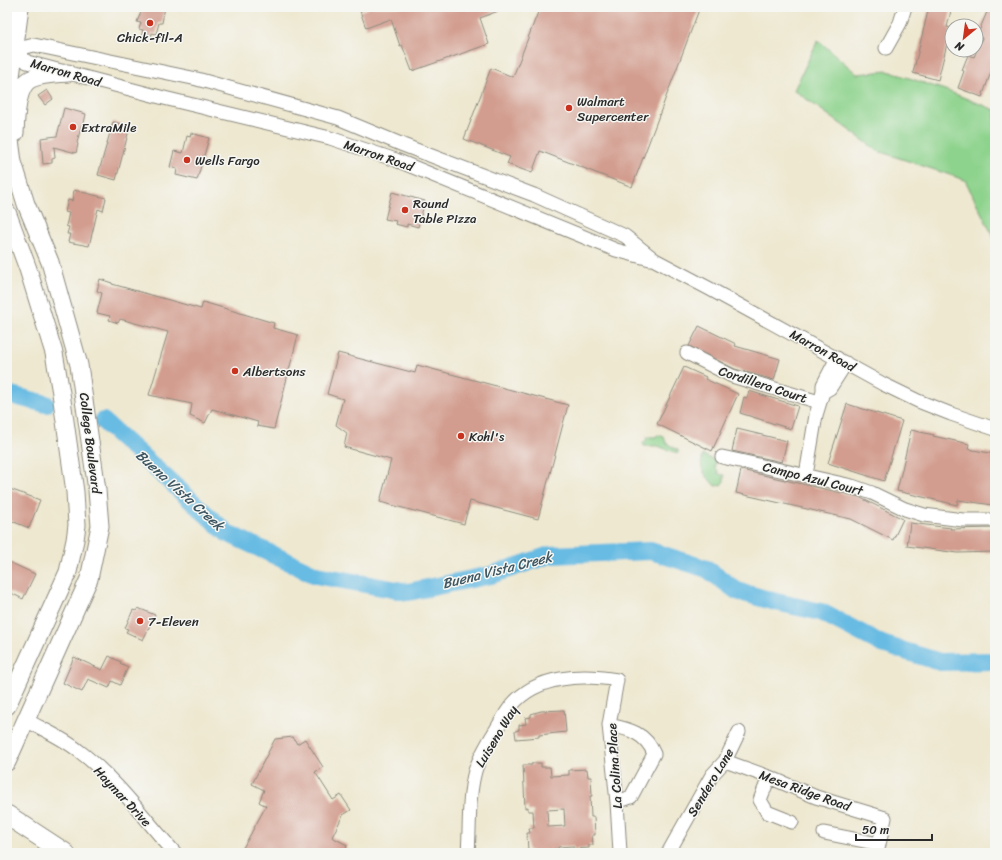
<svg xmlns="http://www.w3.org/2000/svg" width="1002" height="860" font-family="Sriracha,sans-serif">
<style>
.green{fill:#8ed38d;stroke:#5c7f5c}
.lines{fill:none;stroke-linecap:round;stroke-linejoin:round}
.river{stroke:#68bbe3;stroke-width:18}
.building{fill:#d29c8e;fill-rule:evenodd}
.minor-casing{stroke:#8c8a7e;stroke-width:15}
.major-casing{stroke:#8c8a7e;stroke-width:19}
.highway-casing{stroke:#8c8a7e;stroke-width:21}
.minor{stroke:#fff;stroke-width:13}
.major{stroke:#fff;stroke-width:17}
.highway{stroke:#fff;stroke-width:19}
.poi-dot{fill:#c8321e;stroke:#f6f6f2;stroke-width:1.5}
.labels{text-anchor:middle;stroke-width:3;stroke-linejoin:round;paint-order:stroke}
.poi-label{font-size:13px;fill:#2b2b2b;stroke:#f6f6f2;text-anchor:start}
.street-label{font-size:13px;fill:#2b2b2b;stroke:#f6f6f2}
.water-label{font-size:14px;font-style:italic;fill:#3d5662;stroke:#f6f6f2}
</style>
<rect width="100%" height="100%" fill="#f6f6f2"/>
<filter id="ink" filterUnits="userSpaceOnUse"><feTurbulence type="fractalNoise" baseFrequency=".025" numOctaves="2"/><feDisplacementMap in="SourceGraphic" scale="8" xChannelSelector="R" yChannelSelector="G"/><feConvolveMatrix kernelMatrix="1 2 1 2 8 2 1 2 1" color-interpolation-filters="sRGB"/></filter>
<filter id="wash" filterUnits="userSpaceOnUse"><feTurbulence type="fractalNoise" baseFrequency=".012" numOctaves="4" result="noise"/><feDisplacementMap in="SourceGraphic" scale="16" xChannelSelector="R" yChannelSelector="G"/><feGaussianBlur stdDeviation="0.9" result="paint"/><feColorMatrix in="noise" values="0 0 0 0 0 0 0 0 0 0 0 0 0 0 0 0 0 1.4 0 .05"/><feComposite in="paint" operator="in"/></filter>
<g filter="url(#wash)">
<rect width="100%" height="100%" fill="#eee8d0"/>
<path class="green" d="M818 40 857 74 888 71 945 90 995 110V246L991 232 965 180 878 151 794 90Z
M658 435 664 437 666 443 678 450V453L657 446H644L643 443 646 441 647 437H655Z
M703 455 716 461 715 467 718 471V474L724 475V481L721 485 715 486C706 475 698 470 703 455Z"/>
<g class="lines">
<path class="river" d="M7 394 46 404
M103 421 227 533 316 575 408 592 491 575 550 555 651 551 707 569 737 591 776 602 821 612 882 644 940 662 995 661"/>
</g>
<g id="blocks">
<path class="building" d="M143 7H165L162 23H159L156 34 152 33 151 38 142 36 143 30 139 29 141 23 137 22Z
M372 7H506V8L480 18 489 44 412 71 402 45 400 46 391 19 366 28 360 11Z
M540 7H700L632 187 540 151 532 173 507 164 510 157 464 139 491 68 513 77Z
M929 7H952L947 27 951 28 938 80 913 73Z
M989 7H995V61L982 97 958 88 964 71 962 70 968 55 974 57 982 38 977 36Z
M47 90 53 99 45 105 38 96Z
M64 108 86 114 84 123H82L77 143 78 144 76 153 54 147 55 158 52 159V163L43 164 41 138 57 136Z
M113 122 130 126 116 180 98 175Z
M191 133 209 138 197 180 176 175 177 169 170 167 174 151 183 153 187 136 190 137Z
M74 190 106 198 103 211 98 209 89 246 68 242 70 234H67L69 227 66 226 69 213 65 212 68 200 72 201Z
M392 192 425 201 418 227 407 224V227L395 224 396 221 385 219Z
M100 279 112 283V284L201 309 203 302 274 323 273 328 298 335 274 429 257 426 258 422 212 409 205 423 190 416 192 404 149 395 168 332 120 319 118 323 109 320 110 316 97 313 102 293 97 291Z
M699 326 736 344 735 346 780 359 774 380 735 369 689 346Z
M338 353 415 373 417 365 568 405 538 519 470 501 464 524 380 502 391 460 344 447 347 433 336 425 343 399 327 394Z
M684 367 706 377 705 379 738 394 712 451 657 424Z
M749 391 798 406 791 429 740 413 744 397 747 398Z
M847 404 902 421 884 481 828 463Z
M737 429 787 441 782 462 732 451Z
M911 430 934 435 933 436 969 444 968 449 995 454V492L993 505 958 500 957 505 897 491Z
M741 470 859 497 903 519 893 540 851 519 736 493Z
M7 488 40 500 29 528 7 519Z
M910 523 951 528 950 529 995 528V552L958 553 907 546Z
M7 561 35 574 23 599 7 591Z
M138 608 155 615 143 640 126 632 128 629 125 628 133 610 136 611Z
M109 656 121 662 120 663 128 667 120 685 112 681 109 688 88 679 82 692 63 683 74 657 102 670Z
M564 710 566 732 539 735V737L516 739 515 731 519 730V725L526 724 525 718 531 717V714L541 711Z
M293 737 297 744 305 739 323 767 315 772 333 800 341 795 351 810 343 815 332 837 347 845 345 853H254L243 848 266 806 259 802 264 790 252 784 275 739Z
M532 763H541V767H550L551 776 569 775V770L587 769 588 777H591L592 796H590L591 817H594L595 835H592L593 845H589V848L573 849V846L558 847V849H555L556 853H531V850L528 851 527 833H530L529 828H534L533 811H528V807L525 808 523 765H532ZM564 809 565 826 548 827 547 810Z"/>
</g>
</g>
<g filter="url(#ink)">
<use href="#blocks" fill-opacity="0" stroke="#8c8a7e" stroke-width="1"/>
<g class="lines">
<defs>
<path id="minor" d="M886 48 900 23 905 7
M14 50 34 45 197 79 338 118 403 145 534 195 625 236 655 260 710 289 883 384 918 401 951 414 995 429
M14 50 27 62 164 98 330 138 396 160 616 250 650 259
M687 353 732 376 819 402
M823 392 830 388 846 363
M722 457 852 486 872 493 905 509 924 515 963 520H995
M806 475 816 415 823 392V385L837 358
M26 720C44 730 63 738 79 751 116 779 144 818 175 853
M609 725C629 729 646 733 654 754L631 797 617 802
M725 761 769 777 816 797 885 818 877 853
M769 777 760 800 767 812 792 822
M824 833 879 844
M468 853C470 826 468 797 475 771 479 758 487 745 494 733 500 724 505 713 512 705 537 675 582 674 617 680L609 725 617 802 620 853
M668 853 712 775 725 761 739 732"/>
<path id="major" d="M7 108 20 7
M7 117 13 162 26 204 50 262 79 365 97 490 100 526 89 579 7 762
M15 133C16 118 16 86 31 79 42 74 57 74 68 73
M7 212 28 269 54 353 61 393 75 492 77 525 75 540 68 572 7 706"/>
<path id="highway" d="M7 815 65 853"/>
</defs>
<use href="#minor" class="minor-casing"/>
<use href="#major" class="major-casing"/>
<use href="#highway" class="highway-casing"/>
<use href="#minor" class="minor"/>
<use href="#major" class="major"/>
<use href="#highway" class="highway"/>
</g>
</g>
<g class="poi-dot">
<circle cx="150" cy="23" r="4"/>
<circle cx="569" cy="108" r="4"/>
<circle cx="73" cy="127" r="4"/>
<circle cx="187" cy="160" r="4"/>
<circle cx="405" cy="210" r="4"/>
<circle cx="235" cy="371" r="4"/>
<circle cx="461" cy="436" r="4"/>
<circle cx="140" cy="621" r="4"/>
</g>
<g class="labels">
<g class="poi-label">
<text x="150" y="42" text-anchor="middle">Chick-fil-A</text>
<text x="577" y="106">Walmart<tspan x="577" dy="15">Supercenter</tspan></text>
<text x="81" y="132">ExtraMile</text>
<text x="195" y="165">Wells Fargo</text>
<text x="413" y="208">Round<tspan x="413" dy="15">Table Pizza</tspan></text>
<text x="243" y="376">Albertsons</text>
<text x="469" y="441">Kohl's</text>
<text x="148" y="626">7-Eleven</text>
</g>
<g class="street-label">
<text transform="translate(66 72) rotate(16)" y="5">Marron Road</text>
<text transform="translate(379 155) rotate(19)" y="5">Marron Road</text>
<text transform="translate(823 350) rotate(29)" y="5">Marron Road</text>
<text transform="translate(763 384) rotate(18)" y="5">Cordillera Court</text>
<text transform="translate(91 443) rotate(83)" y="5">College Boulevard</text>
<text transform="translate(813 478) rotate(14)" y="5">Campo Azul Court</text>
<text transform="translate(496 736) rotate(-59)" y="5">Luiseno Way</text>
<text transform="translate(614 766) rotate(-94)" y="5">La Colina Place</text>
<text transform="translate(710 782) rotate(-59)" y="5">Sendero Lane</text>
<text transform="translate(805 790) rotate(20)" y="5">Mesa Ridge Road</text>
<text transform="translate(123 796) rotate(47)" y="5">Haymar Drive</text>
</g>
<g class="water-label">
<text transform="translate(180 490) rotate(42)" y="5">Buena Vista Creek</text>
<text transform="translate(497 570) rotate(-14)" y="5">Buena Vista Creek</text>
</g>
</g>
<rect width="1002" height="860" fill="none" stroke="#f6f6f2" stroke-width="24"/>
<g transform="translate(964 38) rotate(209)"><circle r="19" fill="#f6f6f2" stroke="#a5a5a2"/>
<path d="M0-3L7 15L0 10L-7 15Z" fill="#c8321e"/>
<text y="-6" font-size="11" font-weight="bold" text-anchor="middle" fill="#2b2b2b">N</text>
</g>
<path d="M856 834v6h76v-6" fill="none" stroke="#2b2b2b" stroke-width="2"/>
<text x="862" y="834" font-size="12" fill="#2b2b2b" stroke="#f6f6f2" stroke-width="3" paint-order="stroke">50 m</text>
</svg>
